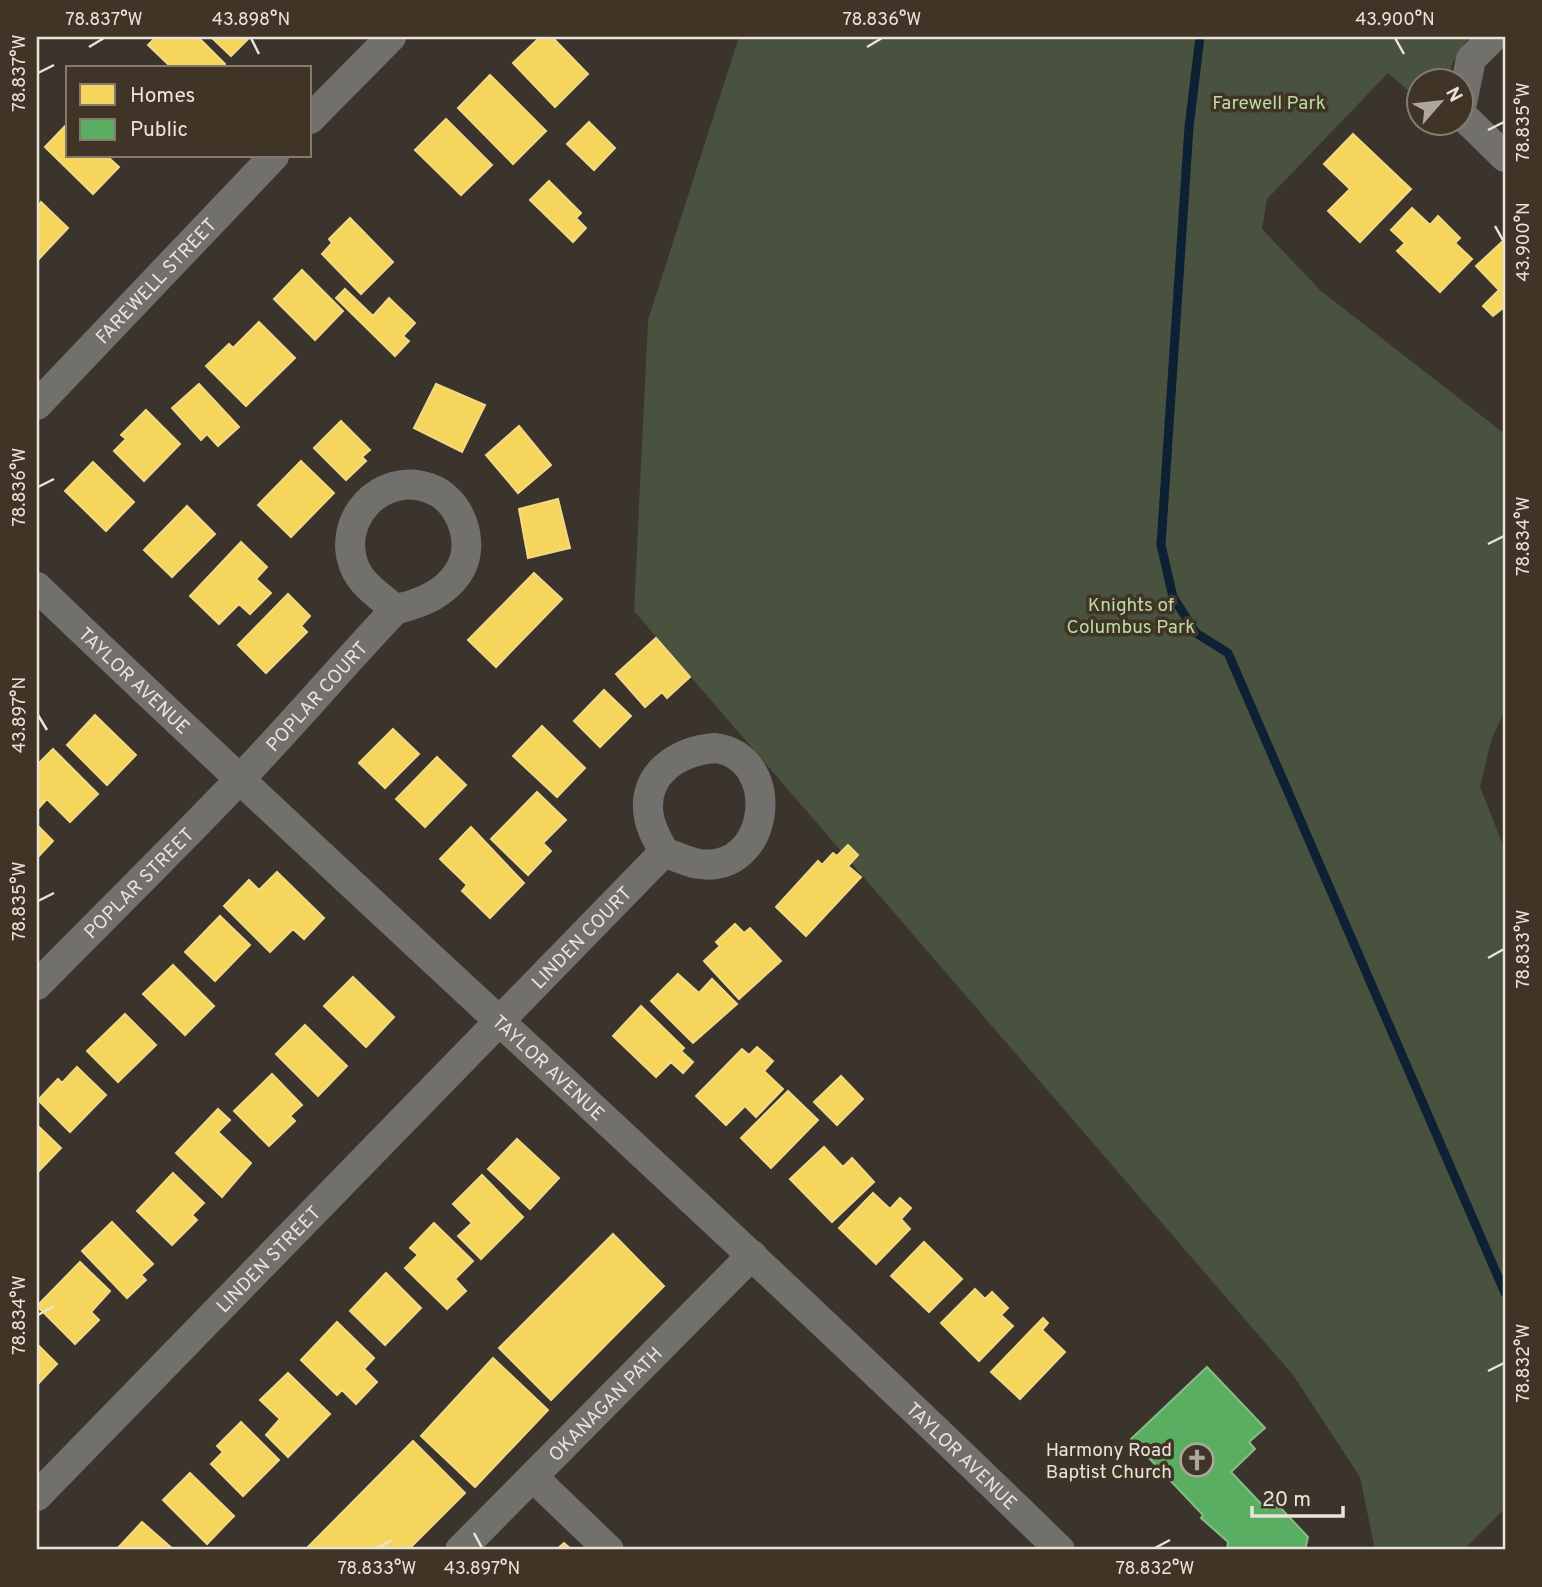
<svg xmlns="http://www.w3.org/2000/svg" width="1542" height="1587" font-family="Overpass,sans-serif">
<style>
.green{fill:#49523e}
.homes{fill:#f6d55c;stroke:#f2d982;stroke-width:2}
.public{fill:#5aae61;stroke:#85be85;stroke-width:2}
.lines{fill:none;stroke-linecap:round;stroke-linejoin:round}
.stream{stroke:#0c2134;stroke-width:9}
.minor{stroke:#72706c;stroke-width:30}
.ticks{fill:none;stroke:#eae3da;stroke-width:2.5}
.labels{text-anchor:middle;stroke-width:7;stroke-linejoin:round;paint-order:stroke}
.park-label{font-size:19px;fill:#bcdaa3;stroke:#403427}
.street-label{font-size:19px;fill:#eae3da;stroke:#403427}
.poi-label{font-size:19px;fill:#eae3da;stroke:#403427;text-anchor:end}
.neatline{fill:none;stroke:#eae3da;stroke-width:2.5}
.ticks-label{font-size:18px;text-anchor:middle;fill:#eae3da}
</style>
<rect width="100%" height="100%" fill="#3a342d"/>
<path class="green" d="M739 37H1469L1452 64 1449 80H1420L1419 100 1388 73 1267 199 1262 229 1321 291 1505 434V709L1491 741 1480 787 1505 850V1508L1464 1550H1375L1360 1477 1293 1375 634 611 648 320Z"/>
<path class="homes" d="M156 37H198L225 64 221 68H172L148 45Z
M211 37H250L231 56Z
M540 37H552L588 74 555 107 513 63Z
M490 75 546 131 513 164 458 108Z
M446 119 492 165 461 195 415 150Z
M589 122 615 148 594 170 567 144Z
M68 123V156H107L119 167 93 194 45 147Z
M1353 134 1411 189 1360 242 1328 211 1350 189 1324 164Z
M549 181 581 213 576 218 586 228 573 242 530 200Z
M41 202 68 228 37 261V207Z
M1412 208 1430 225 1438 216 1460 238 1455 243 1472 259 1440 292 1397 251 1405 243 1391 230Z
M350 218 393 262 361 294 322 254 332 243 329 239Z
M1502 242 1505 245V310L1503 308 1493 316 1483 306 1499 290 1476 266Z
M302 270 343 311 315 340 274 299Z
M345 289 373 316 389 298 415 323 403 336 409 341 395 356 336 298Z
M259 322 295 358 246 406 206 366 229 344 233 348Z
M199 384 239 427 218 446 207 434 201 440 172 408Z
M436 384 485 405 462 452 414 428Z
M146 410 180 444 144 481 114 451 126 439 121 435Z
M341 421 370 450 362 457 366 461 346 480 314 448Z
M519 426 551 465 518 493 486 455Z
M301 461 334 493 291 537 258 505Z
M93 462 134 502 106 531 65 491Z
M558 499 570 548 528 558 519 509Z
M187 506 215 534 172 577 144 550Z
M241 542 267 567 256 579 271 593 250 614 239 604 219 624 190 596Z
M534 573 562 599 496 667 468 640Z
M288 594 310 616 301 626 307 632 266 673 238 645Z
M656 638 690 677 667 698 662 692 645 707 616 674Z
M604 690 631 716 600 747 574 721Z
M95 715 136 755 107 785 67 745Z
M542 726 585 768 557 797 513 756Z
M393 729 419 754 385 788 359 763Z
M53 749 98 794 70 822 47 799 37 810V765Z
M437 757 466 785 425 827 396 799Z
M537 792 566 820 543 843 551 851 528 875 491 839Z
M37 825 53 841 37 858Z
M471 827 524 883 490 918 462 891 467 885 440 859Z
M848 845 858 855 848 866 861 877 806 936 776 907 818 861 822 865 833 853 837 856Z
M277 872 324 918 304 939 293 929 270 952 224 906 249 880 259 890Z
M220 916 250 945 215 981 185 952Z
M735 924 744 933 750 928 781 961 739 999 704 961 720 946 716 942Z
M173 965 214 1006 185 1035 143 994Z
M678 974 699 993 712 979 737 1004 693 1043 651 1001Z
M353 977 394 1017 366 1047 324 1006Z
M641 1006 684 1048 681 1051 693 1062 683 1073 671 1062 656 1077 613 1036Z
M125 1014 156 1045 118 1082 87 1051Z
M305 1025 347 1066 318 1096 276 1054Z
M757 1047 773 1061 764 1071 783 1089 756 1117 745 1106 726 1125 696 1096 742 1049 749 1055Z
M77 1067 106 1095 70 1132 38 1100 58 1079 62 1083Z
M272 1074 302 1105 290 1116 295 1121 269 1146 234 1111Z
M841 1076 863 1099 837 1125 814 1102Z
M788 1091 818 1120 771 1168 741 1138Z
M218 1109 230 1120 218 1132 251 1163 222 1197 176 1153Z
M37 1125 61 1148 37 1173Z
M517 1139 559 1178 530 1209 488 1169Z
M824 1147 843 1167 852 1158 874 1182 832 1222 790 1179Z
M173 1173 204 1203 192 1215 197 1220 172 1245 137 1211Z
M482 1175 523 1217 481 1259 458 1236 472 1223 453 1204Z
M873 1193 890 1209 900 1198 911 1208 901 1219 910 1229 876 1264 839 1228Z
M112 1222 153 1264 141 1275 146 1280 127 1298 82 1251Z
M434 1223 473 1261 455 1279 466 1291 447 1309 405 1268 418 1255 410 1248Z
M613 1234 664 1286 551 1400 499 1348Z
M924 1242 962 1279 929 1312 891 1276Z
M80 1262 110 1291 91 1312 99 1320 75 1344 37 1306Z
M386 1273 421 1308 385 1345 350 1311Z
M975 1289 985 1299 992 1292 1008 1308 1001 1315 1013 1326 979 1361 941 1323Z
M1043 1318 1048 1323 1042 1330 1065 1352 1020 1399 991 1372Z
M337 1322 374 1358 364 1369 377 1382 356 1404 342 1390 337 1395 301 1360Z
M37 1344 57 1364 37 1385Z
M493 1358 548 1410 475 1487 421 1436Z
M288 1373 330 1414 288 1457 266 1435 280 1419 260 1400Z
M241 1422 279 1460 243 1496 211 1464 223 1452 217 1446Z
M413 1441 465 1493 408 1550H305Z
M190 1473 234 1516 207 1544 163 1500Z
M142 1522 174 1550H116Z
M564 1543 572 1550H556Z"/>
<path class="public" d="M1207 1367 1265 1428 1249 1442 1255 1449 1231 1472 1266 1509 1274 1501 1308 1537 1305 1550H1227L1228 1542 1201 1518 1203 1515 1131 1439Z"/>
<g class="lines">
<path class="stream" d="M1200 37 1189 127 1161 545 1173 597 1196 633 1228 653 1505 1293"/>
<g class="minor">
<path d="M1462 103 1471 59 1493 37"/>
<path d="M1462 115 1505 157"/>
<path d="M310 119 391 37"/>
<path id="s1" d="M37 405 274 156"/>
<path id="s2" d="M37 587C375 912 725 1223 1060 1550"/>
<path d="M715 748C784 757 771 874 699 864 687 862 675 856 664 852 658 841 651 829 649 817 641 774 678 751 715 748Z"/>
<path id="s3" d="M37 985C104 917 172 850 238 781 291 726 340 668 392 613 398 607 404 608 411 605 431 599 451 587 461 568 475 540 460 499 429 488 380 471 335 521 355 568 362 585 381 597 395 609"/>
<path d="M533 1477 609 1550"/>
<path id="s4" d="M37 1496 664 852"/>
<path id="s5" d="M460 1550 752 1255"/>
</g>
</g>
<path class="ticks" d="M251 38 259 54M1395 38 1404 54M89 47 104 38M867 47 882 38M38 73 54 65M1488 130 1504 122M1495 226 1504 242M38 487 54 479M1488 544 1504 536M38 715 47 730M38 901 54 893M1488 958 1504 949M38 1315 54 1306M1488 1371 1504 1363M474 1533 482 1548M377 1548 392 1540M1155 1548 1170 1540"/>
<defs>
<symbol id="church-ring" viewBox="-11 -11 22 22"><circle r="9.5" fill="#403427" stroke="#aca69d" stroke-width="1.5"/><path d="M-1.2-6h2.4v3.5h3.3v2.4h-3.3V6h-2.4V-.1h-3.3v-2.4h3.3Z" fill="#aca69d"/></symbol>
</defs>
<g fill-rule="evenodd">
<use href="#church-ring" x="1178" y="1441" width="38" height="38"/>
</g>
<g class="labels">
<g class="park-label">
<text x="1269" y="109">Farewell Park</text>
<text x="1131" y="611">Knights of<tspan x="1131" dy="22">Columbus Park</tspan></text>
</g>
<g class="street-label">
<text dy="7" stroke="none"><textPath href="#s1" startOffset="172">FAREWELL STREET</textPath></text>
<text dy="7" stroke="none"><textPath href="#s2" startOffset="135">TAYLOR AVENUE</textPath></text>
<text dy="7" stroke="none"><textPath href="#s3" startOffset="402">POPLAR COURT</textPath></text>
<text dy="7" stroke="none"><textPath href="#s3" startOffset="144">POPLAR STREET</textPath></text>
<text dy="7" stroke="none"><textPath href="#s4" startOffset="780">LINDEN COURT</textPath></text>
<text dy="7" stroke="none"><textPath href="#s2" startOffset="702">TAYLOR AVENUE</textPath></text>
<text dy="7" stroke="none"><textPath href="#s4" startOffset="331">LINDEN STREET</textPath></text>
<text dy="7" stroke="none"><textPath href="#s5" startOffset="206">OKANAGAN PATH</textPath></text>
<text dy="7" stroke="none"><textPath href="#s2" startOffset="1269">TAYLOR AVENUE</textPath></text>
</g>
<g class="poi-label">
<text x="1172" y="1456">Harmony Road<tspan x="1172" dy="22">Baptist Church</tspan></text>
</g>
</g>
<rect width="1542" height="1587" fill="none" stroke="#403427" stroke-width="77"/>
<rect x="66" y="66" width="245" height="91" fill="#403427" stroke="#847a6f" stroke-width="2"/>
<rect x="80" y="84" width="35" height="21" fill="#f6d55c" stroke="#847a6f" stroke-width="2"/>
<text x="130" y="102" font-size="21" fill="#eae3da">Homes</text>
<rect x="80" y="119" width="35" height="21" fill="#5aae61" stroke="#847a6f" stroke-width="2"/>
<text x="130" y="136" font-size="21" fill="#eae3da">Public</text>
<g transform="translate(1440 102) rotate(62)"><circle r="33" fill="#403427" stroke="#847a6f" stroke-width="2"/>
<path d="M0-5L12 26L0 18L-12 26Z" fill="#aca69d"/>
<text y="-10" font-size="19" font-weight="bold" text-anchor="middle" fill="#eae3da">N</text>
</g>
<path d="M1252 1506v10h91v-10" fill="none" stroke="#eae3da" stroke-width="3.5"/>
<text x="1262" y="1506" font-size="21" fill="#eae3da" stroke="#403427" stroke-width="5" paint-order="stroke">20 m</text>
<rect x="38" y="38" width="1466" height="1510" class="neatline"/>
<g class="ticks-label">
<text x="104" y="25">78.837°W</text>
<text x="251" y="25">43.898°N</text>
<text x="882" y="25">78.836°W</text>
<text x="1395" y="25">43.900°N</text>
<text transform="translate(19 73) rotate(-90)" y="6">78.837°W</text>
<text transform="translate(1523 122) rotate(-90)" y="6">78.835°W</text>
<text transform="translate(1523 242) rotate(-90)" y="6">43.900°N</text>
<text transform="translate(19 487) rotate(-90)" y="6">78.836°W</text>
<text transform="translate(1523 536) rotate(-90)" y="6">78.834°W</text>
<text transform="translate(19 715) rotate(-90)" y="6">43.897°N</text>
<text transform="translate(19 901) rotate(-90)" y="6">78.835°W</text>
<text transform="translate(1523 949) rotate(-90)" y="6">78.833°W</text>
<text transform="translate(19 1315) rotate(-90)" y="6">78.834°W</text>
<text transform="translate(1523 1363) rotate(-90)" y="6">78.832°W</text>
<text x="377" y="1574">78.833°W</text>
<text x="482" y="1574">43.897°N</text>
<text x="1155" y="1574">78.832°W</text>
</g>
</svg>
